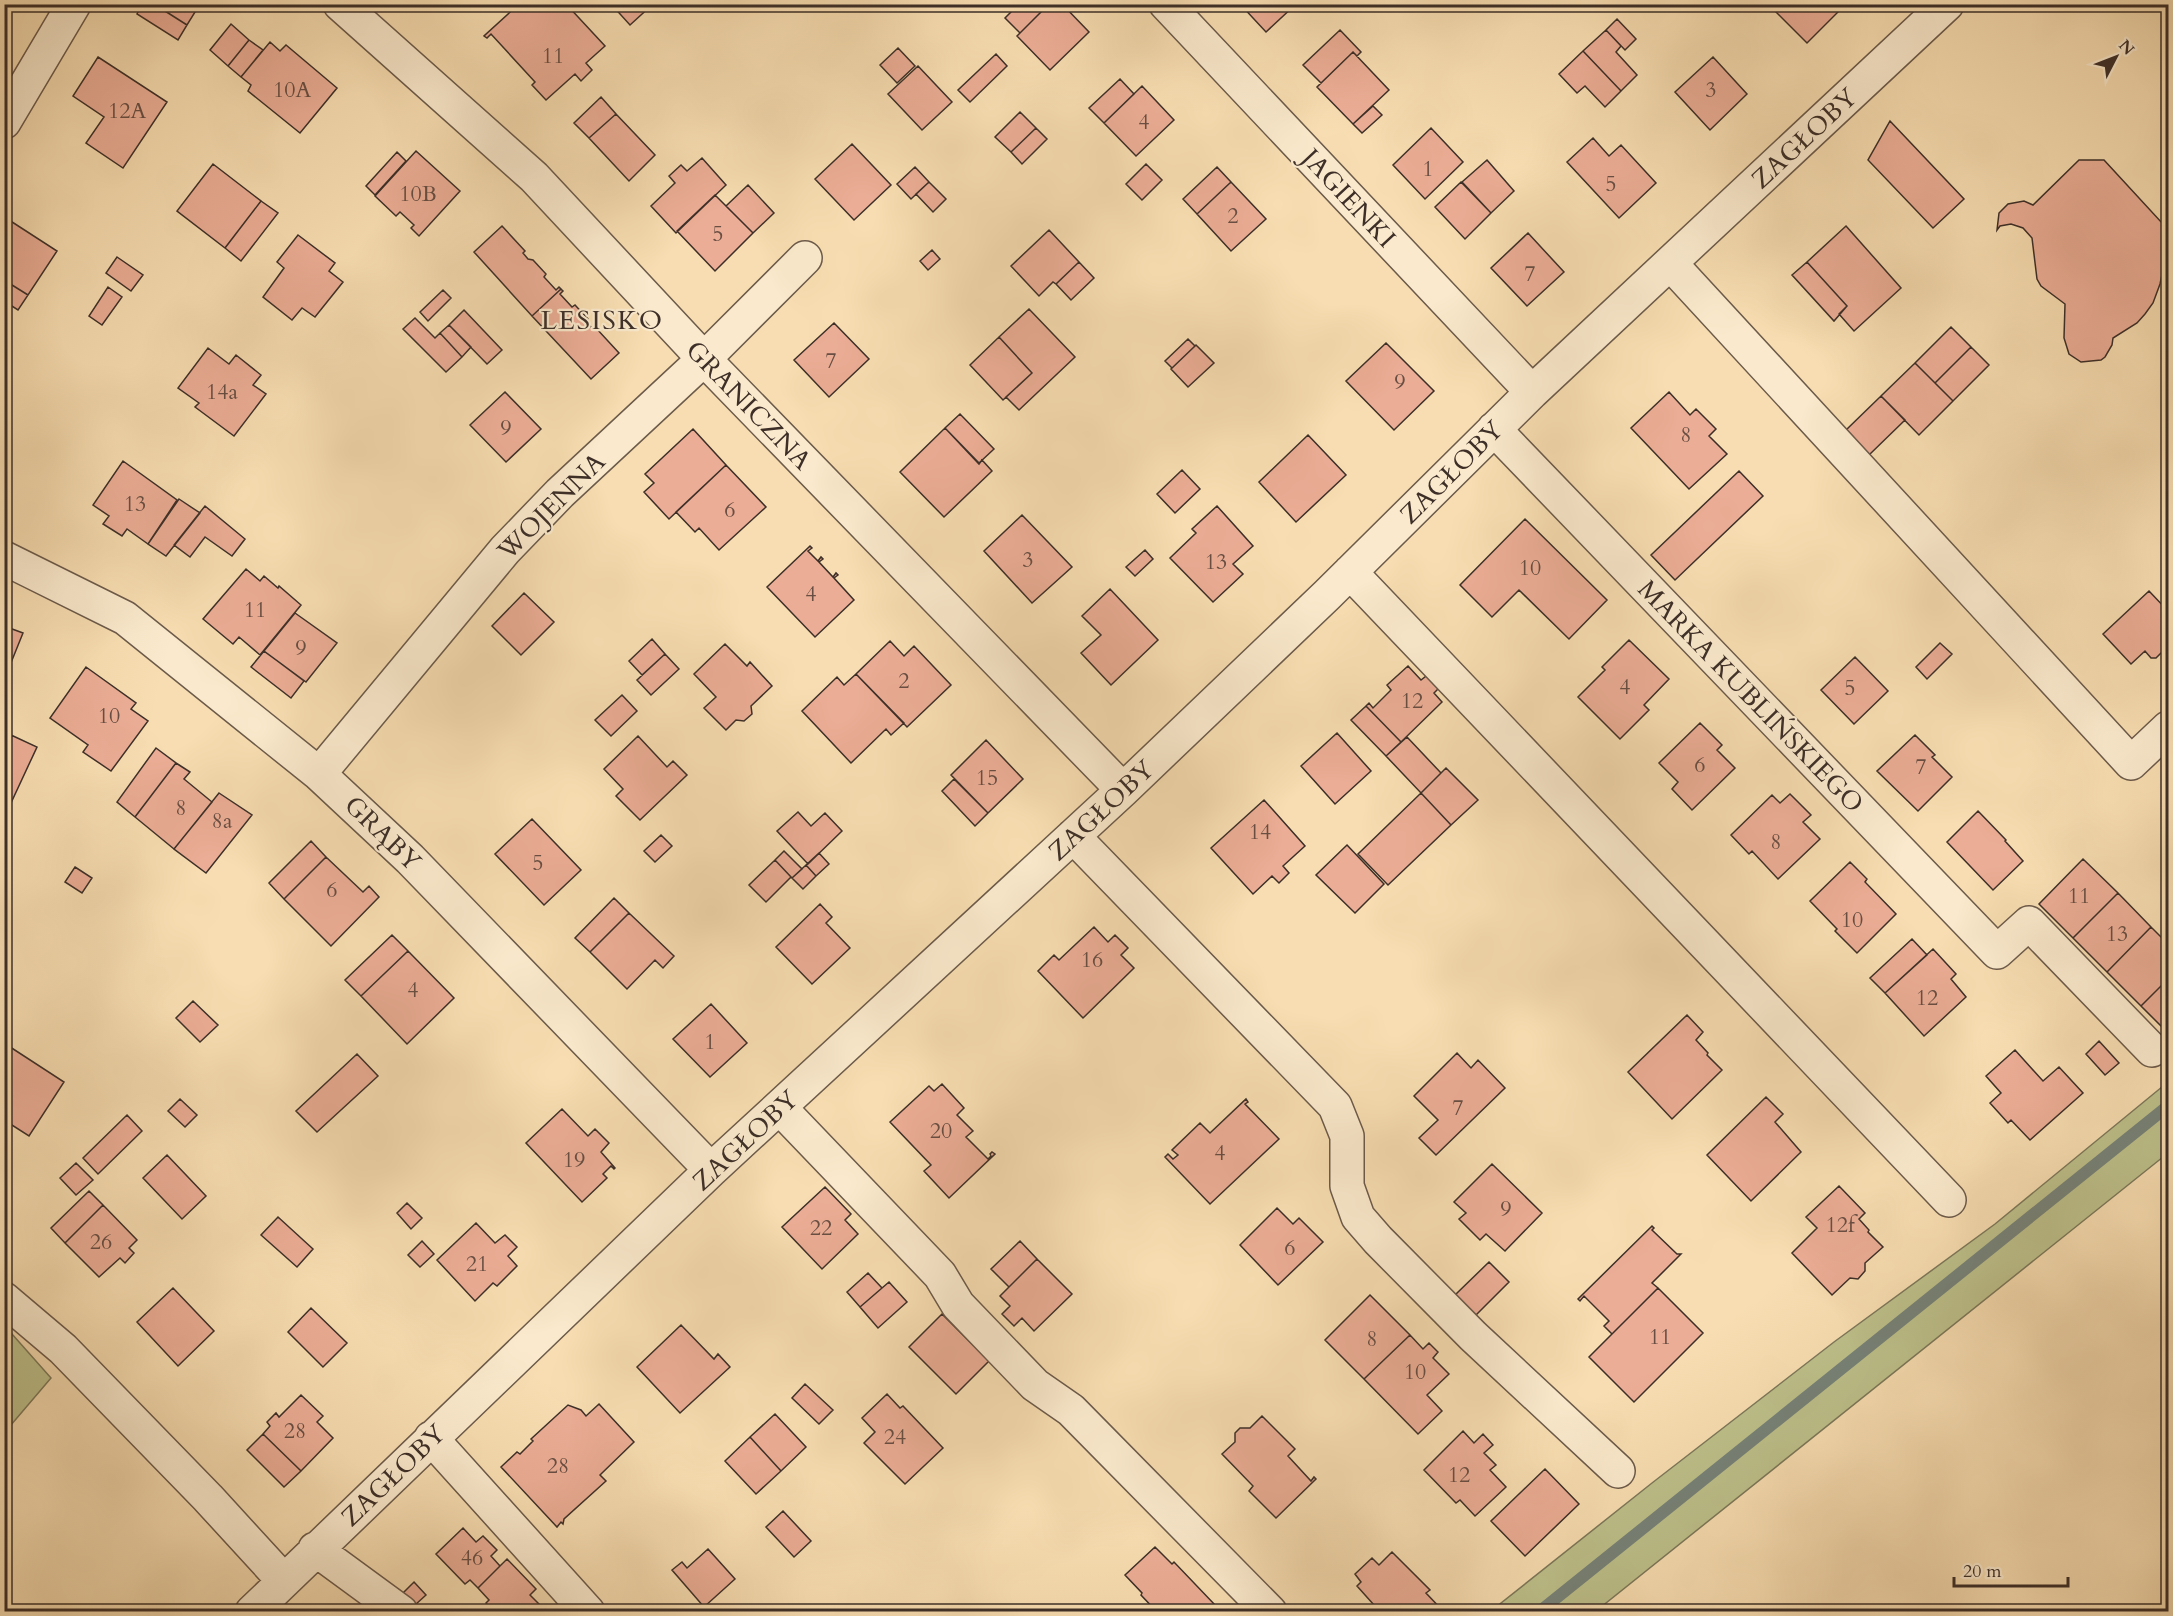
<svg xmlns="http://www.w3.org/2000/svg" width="2173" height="1616" font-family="Cardo,serif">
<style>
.green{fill:#bdc08b;stroke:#7d785a;stroke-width:1.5}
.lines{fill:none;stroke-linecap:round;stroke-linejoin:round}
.stream{stroke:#778379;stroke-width:12}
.building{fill:#ebad95;stroke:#3d2f28;stroke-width:1.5}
.minor-casing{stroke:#6c5a4a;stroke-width:36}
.minor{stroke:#fae9cc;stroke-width:33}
.labels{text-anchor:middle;stroke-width:4.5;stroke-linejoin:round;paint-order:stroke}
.number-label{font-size:22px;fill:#684e43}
.street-label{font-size:26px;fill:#3d2f28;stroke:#fae9cc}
.neighbourhood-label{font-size:27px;letter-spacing:1.5px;fill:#3d2f28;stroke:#fae9cc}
</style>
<rect width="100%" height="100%" fill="#f7ddb1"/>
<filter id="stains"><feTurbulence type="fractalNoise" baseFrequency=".00333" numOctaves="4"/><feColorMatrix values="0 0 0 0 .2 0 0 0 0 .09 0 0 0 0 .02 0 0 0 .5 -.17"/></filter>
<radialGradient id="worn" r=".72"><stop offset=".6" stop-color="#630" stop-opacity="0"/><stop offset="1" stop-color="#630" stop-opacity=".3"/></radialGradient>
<path class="green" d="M2168 1082V1153L1596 1611H1491L1652 1483 1834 1342 1995 1224Z
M4 1325 51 1378 5 1432H4Z"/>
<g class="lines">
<path class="stream" d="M1539 1612 2168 1106"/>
</g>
<path class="building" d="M142 4H154L187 25 178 40 137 14Z
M154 4H200L187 25Z
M519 4H540L544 8 547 4H566L605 46 586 63 592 70 581 81 575 74 546 100 532 85 535 82 491 34 487 38 484 36Z
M611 4H653L630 25Z
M1019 4H1049L1020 33 1005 18Z
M1049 4H1062L1089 32 1050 70 1017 36Z
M1240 4H1296L1266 32Z
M1772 4H1839L1842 8 1807 43 1770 6Z
M1617 19 1636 39 1625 50 1606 30Z
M231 24 249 40 228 66 210 50Z
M1340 30 1361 52 1357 56 1353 52 1321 83 1303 65Z
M1606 30 1621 46 1616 52 1637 75 1621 91 1583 51Z
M249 40 263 50 241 77 228 66Z
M270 42 280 51 286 45 337 88 300 133 248 91 251 85 241 77Z
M898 48 915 66 897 83 880 65Z
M1583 51 1621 91 1605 107 1585 86 1577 93 1559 74Z
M1353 52 1389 90 1353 124 1317 87Z
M996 54 1007 66 970 102 958 90Z
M98 57 167 102 123 168 86 143 104 117 73 96Z
M1713 57 1747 94 1710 130 1675 92Z
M918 66 952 102 922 130 888 94Z
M1120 79 1134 94 1104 123 1089 108Z
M1142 86 1174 120 1136 156 1104 123Z
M601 97 616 114 589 138 574 123Z
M1373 106 1382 115 1362 133 1353 124Z
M1020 112 1036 128 1011 152 995 137Z
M616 114 655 155 629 181 589 138Z
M1890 121 1964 199 1933 228 1868 160Z
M1036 128 1047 139 1022 164 1011 152Z
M1431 128 1463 162 1425 199 1393 165Z
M1593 138 1609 156 1621 145 1656 183 1619 218 1567 162Z
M852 144 891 185 854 220 815 179Z
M416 151 460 191 419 236 411 228 414 225 400 212 396 216 375 196Z
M397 152 406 161 375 195 366 186Z
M702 158 726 185 676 233 651 206 675 183 669 176 681 165 687 171Z
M1487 160 1514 191 1491 213 1462 182Z
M2079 160H2104L2163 224 2166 243 2165 260 2160 284 2153 303 2145 314 2137 323 2113 338 2112 345 2105 357 2101 360 2081 362 2069 354 2064 338 2065 304 2041 286 2037 279 2032 238 2023 228 2011 224 2000 226 1997 230 1999 213 2008 204 2024 201 2033 205Z
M213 164 261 201 225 248 177 211Z
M1146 164 1162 180 1142 200 1126 184Z
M915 167 929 182 911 199 897 184Z
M1217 167 1231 182 1197 214 1183 199Z
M929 182 946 199 933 212 916 194Z
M1231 182 1266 219 1231 251 1197 214Z
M1461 182 1491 213 1465 239 1435 207Z
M748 185 774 213 753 233 726 206Z
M715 195 753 233 715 271 677 231Z
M261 201 278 213 241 261 225 248Z
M9 220 57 251 28 295 4 280V227Z
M502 226 525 251 523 253 528 259 533 260 546 274 544 277 556 290 559 287 561 289 532 316 474 252Z
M1846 226 1901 288 1854 331 1839 314 1847 306 1807 262Z
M1049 230 1079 262 1056 284 1053 282 1039 296 1011 266Z
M1528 233 1564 272 1527 306 1491 268Z
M298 235 335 263 329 271 343 282 315 317 302 308 292 320 263 297 284 268 277 262Z
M932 250 940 259 928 270 920 261Z
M117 257 143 275 131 291 106 273Z
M1079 262 1094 278 1071 300 1056 284Z
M1807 262 1847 306 1834 321 1792 275Z
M4 280 28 295 18 310 4 301Z
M108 287 122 297 102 325 89 316Z
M561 289 563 291 560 294 572 307 575 305 588 319V324L594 330 596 328 619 353 591 379 532 316Z
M443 290 451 298 428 321 420 312Z
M1029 309 1075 357 1019 410 1006 397 1032 373 999 337Z
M464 310 502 350 487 364 449 325Z
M415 318 435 338 440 333 462 357 446 372 403 329Z
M834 323 869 359 829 397 794 360Z
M449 325 471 347 462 357 440 333Z
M1951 327 1971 347 1935 383 1915 363Z
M999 337 1032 373 1003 400 970 365Z
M1188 339 1195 346 1172 368 1165 361Z
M1386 343 1434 391 1394 430 1346 381Z
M1196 345 1214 363 1188 387 1171 369Z
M1971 347 1989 365 1953 401 1935 383Z
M208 348 229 364 236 355 261 375 253 385 266 394 234 436 195 407 199 403 178 388Z
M1915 363 1953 401 1919 435 1881 396Z
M505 392 541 429 506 462 470 425Z
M1669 392 1690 415 1696 409 1716 429 1709 436 1727 454 1689 489 1631 428Z
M1881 396 1905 420 1869 455 1845 431Z
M960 414 994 449 979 463 945 428Z
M945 428 979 464 982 460 992 471 944 517 900 472Z
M693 429 726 465 669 519 644 492 654 483 645 474Z
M1308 435 1346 475 1296 522 1259 482Z
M123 461 177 500 148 544 127 529 122 536 103 524 109 516 93 505Z
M726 465 766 507 719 550 699 528 695 532 676 512Z
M1182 470 1200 489 1175 513 1157 494Z
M1739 471 1763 496 1675 580 1651 555Z
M179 499 200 513 166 556 148 544Z
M205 506 245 539 232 556 205 537 190 557 174 545Z
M1217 506 1253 546 1233 564 1243 574 1213 602 1170 558 1196 533 1192 529Z
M1022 515 1072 567 1032 603 984 551Z
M1525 519 1607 600 1569 639 1519 590 1492 617 1460 585Z
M810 546 812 548 808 551 818 561 821 557 823 559 819 562 833 577 836 573 838 575 834 578 854 600 815 637 767 587Z
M1145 550 1153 559 1135 576 1126 567Z
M246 569 260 581 264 576 278 588 279 586 301 605 260 655 239 637 233 644 203 619Z
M1110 589 1158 640 1111 685 1081 653 1101 635 1082 616Z
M2149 591 2168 611V630L2164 634 2168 639V646L2156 658H2151L2145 651 2131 664 2103 634Z
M524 593 554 622 521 655 492 626Z
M295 613 337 643 306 682 264 651Z
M4 626 23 633 4 680Z
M652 639 665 654 642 675 629 661Z
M1629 640 1669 679 1644 705 1649 710 1620 739 1578 697 1605 670 1602 667Z
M890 641 904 656 914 646 951 685 907 727 856 674Z
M1940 643 1952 654 1927 679 1916 667Z
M725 644 747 666 750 662 772 686 751 706 752 714 744 721 736 720 726 730 704 708 716 697 694 674Z
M264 651 304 681 291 698 251 667Z
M665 654 679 669 651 695 637 680Z
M1855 657 1888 691 1854 724 1821 690Z
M1408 666 1421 680 1430 673 1441 686 1434 693 1442 702 1401 742 1366 706 1369 703 1373 708 1391 690 1387 685Z
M86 667 136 703 131 709 148 721 111 771 83 752 88 745 50 718Z
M856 674 904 723 891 735 886 729 851 763 802 711 837 677 844 685Z
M622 695 637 711 611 736 595 720Z
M1366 706 1401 742 1386 756 1351 720Z
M1700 723 1722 745 1717 750 1735 768 1692 810 1672 789 1678 782 1659 763Z
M1337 733 1371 771 1335 804 1301 766Z
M11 735 37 747 4 818V749Z
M1915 735 1935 755 1932 757 1952 777 1918 811 1877 771Z
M638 736 667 767 673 761 687 775 640 820 616 796 623 789 604 769Z
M1407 737 1441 773 1421 793 1386 756Z
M986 740 1023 779 988 813 951 775Z
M156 748 176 763 135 817 117 802Z
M176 763 190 772 184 779 212 802 174 849 135 817Z
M1446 768 1478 800 1451 825 1421 793Z
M954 779 988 813 975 826 942 791Z
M219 793 252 815 206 873 174 849Z
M1421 793 1451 825 1388 885 1358 854Z
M1790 794 1811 815 1803 822 1820 839 1778 879 1752 851 1749 854 1731 835 1772 795 1780 803Z
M1264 800 1305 846 1283 866 1289 873 1279 883 1272 876 1253 894 1211 848Z
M1978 811 2006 840 2005 841 2023 861 1993 890 1947 842Z
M798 812 811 826 825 813 842 831 808 864 777 831Z
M532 819 581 870 544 905 495 854Z
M661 835 672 846 655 862 644 851Z
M311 841 326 857 284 899 269 883Z
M1347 845 1384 884 1355 913 1316 875Z
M784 851 802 869 792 878 775 860Z
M819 853 829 864 816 876 806 865Z
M326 857 363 892 369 886 379 897 331 946 284 899Z
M2083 859 2118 893 2073 938 2039 904Z
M775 860 791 877 766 902 749 885Z
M1850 862 1867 879 1865 882 1896 914 1857 953 1835 931 1837 929 1810 901Z
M806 865 816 876 803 889 792 878Z
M75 867 92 878 82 893 65 882Z
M2118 893 2151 927 2107 972 2073 938Z
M614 898 629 913 590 952 575 938Z
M820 904 832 917 826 923 850 948 812 984 776 947Z
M629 913 674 956 663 968 655 960 627 989 590 952Z
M1094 927 1108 942 1115 935 1128 948 1121 955 1134 968 1083 1018 1038 971 1054 955 1059 960Z
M2151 927 2168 944V979L2141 1006 2107 972Z
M392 935 408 951 361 996 345 980Z
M1912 939 1927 955 1885 993 1870 978Z
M1933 949 1956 974 1951 979 1966 997 1924 1036 1885 993Z
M408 951 454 998 407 1044 361 996Z
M2168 979V1033L2141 1006Z
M193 1001 218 1025 200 1042 176 1018Z
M711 1004 747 1043 710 1077 673 1039Z
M1687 1015 1703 1032 1696 1040 1708 1053 1707 1055 1722 1070 1672 1119 1628 1072Z
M2099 1041 2119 1063 2105 1075 2086 1054Z
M4 1043 64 1082 29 1136 4 1120Z
M2015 1050 2043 1081 2059 1067 2083 1093 2030 1140 2011 1120 2008 1123 1990 1103 2001 1093 1986 1076Z
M1457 1053 1471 1068 1478 1060 1505 1088 1436 1155 1419 1138 1438 1120 1414 1096Z
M357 1054 378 1076 317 1132 296 1111Z
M942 1084 964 1108 957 1115 973 1131 966 1137 988 1159 991 1156 990 1154 992 1152 995 1154 949 1198 924 1171 931 1165 890 1122 929 1086 934 1091Z
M1766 1097 1783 1114 1775 1122 1801 1152 1751 1201 1707 1155Z
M180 1099 197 1115 185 1127 168 1111Z
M1246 1099 1248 1102 1245 1104 1279 1139 1210 1204 1165 1157 1168 1154 1173 1159 1178 1155 1172 1150 1200 1123 1210 1133Z
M562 1109 588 1136 595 1129 609 1143 601 1152 615 1168 614 1169 611 1166 603 1174 607 1178 582 1202 526 1143Z
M127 1115 142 1131 98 1174 83 1158Z
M167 1155 206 1196 182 1219 143 1178Z
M76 1163 93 1180 76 1195 60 1178Z
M1492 1164 1542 1213 1505 1251 1486 1234 1480 1240 1459 1219 1466 1213 1454 1202Z
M1839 1186 1865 1213 1859 1219 1869 1230 1868 1232 1883 1247 1865 1263V1271L1858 1279 1850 1278 1832 1295 1792 1253 1817 1228 1806 1217Z
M825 1187 851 1214 845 1220 858 1234 822 1269 782 1227Z
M89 1191 103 1205 65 1243 51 1228Z
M407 1203 422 1218 411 1229 397 1213Z
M103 1205 137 1240 129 1248 134 1253 125 1263 120 1258 99 1277 65 1243Z
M1277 1208 1293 1224 1299 1218 1323 1242 1278 1285 1240 1245Z
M278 1217 313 1249 297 1267 261 1235Z
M476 1223 495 1243 505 1235 517 1247 508 1256 517 1266 497 1286 493 1283 475 1301 437 1260Z
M1652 1226 1654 1228 1652 1230 1677 1254H1681L1652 1283 1658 1288 1612 1334 1604 1326 1609 1321 1584 1296 1580 1301 1578 1299Z
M422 1241 434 1254 420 1267 408 1255Z
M1020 1241 1037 1259 1009 1287 991 1269Z
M1037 1259 1072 1294 1034 1331 1022 1318 1014 1326 1002 1314 1010 1306 1000 1296Z
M1489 1262 1509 1282 1475 1316 1454 1296Z
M868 1273 882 1288 860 1307 847 1292Z
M889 1282 907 1302 878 1328 860 1307Z
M173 1288 214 1331 178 1366 137 1322Z
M1658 1288 1703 1333 1634 1402 1589 1357Z
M1370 1295 1410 1335 1364 1379 1325 1340Z
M311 1308 347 1343 323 1367 288 1332Z
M942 1314 989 1361 956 1394 909 1347Z
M681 1325 714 1359 718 1354 730 1367 680 1413 637 1367Z
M1410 1335 1423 1349 1429 1343 1438 1352 1433 1358 1449 1374 1427 1395 1442 1411 1418 1434 1364 1379Z
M805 1384 833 1410 819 1424 792 1398Z
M887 1394 900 1408 903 1406 943 1448 905 1484 864 1443 875 1432 862 1418Z
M301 1395 323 1416 317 1422 333 1438 301 1471 263 1434 270 1426 267 1422 276 1413 279 1417Z
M599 1404 634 1442 600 1475 606 1481 564 1519 563 1524 561 1522 557 1527 501 1467 517 1452 520 1454 533 1441 531 1439 568 1405 581 1410 586 1416Z
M775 1414 806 1447 781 1471 750 1437Z
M1262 1416 1295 1449 1288 1456 1311 1481 1314 1477 1316 1479 1276 1518 1249 1491 1253 1486 1222 1454 1235 1442V1433L1240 1428H1250Z
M1463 1431 1474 1443 1483 1434 1493 1445 1484 1453 1496 1465 1490 1470 1506 1487 1475 1516 1460 1500 1456 1503 1424 1470Z
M263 1434 301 1471 284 1487 247 1450Z
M750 1437 781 1471 756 1494 725 1461Z
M1545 1469 1579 1504 1525 1556 1491 1521Z
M783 1511 811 1541 794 1557 766 1527Z
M463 1528 476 1542 483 1536 497 1550 491 1556 500 1566 478 1588 470 1580 465 1584 436 1554Z
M1155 1547 1172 1564 1174 1562 1216 1606 1211 1612H1157L1141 1595 1142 1593 1125 1575Z
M708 1549 735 1579 704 1607 672 1570 682 1562 687 1568Z
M1392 1552 1430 1590 1426 1593 1444 1612H1374L1371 1608 1374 1605 1357 1586 1361 1582 1355 1574 1372 1558 1379 1565Z
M507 1559 536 1589 530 1595 546 1611 549 1608 552 1612H494L486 1603 489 1600 478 1588Z
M414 1582 426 1595 415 1605 403 1593Z"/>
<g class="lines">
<defs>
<path id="minor" d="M340 4 534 177 704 359 1123 790
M1166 4 1532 392
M4 122 74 4
M1670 263 2131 763 2168 728
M1494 429 1997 952 2029 923 2152 1050
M4 558 125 618 319 774 410 859 711 1170
M1350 572 1949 1200
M319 774 505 550 560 493 704 359 805 258
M1073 836 1335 1106 1347 1136V1186L1358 1217 1378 1240 1473 1336 1618 1471
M780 1108 940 1275 958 1305 1035 1385 1071 1410 1270 1612
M4 1299 63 1349 208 1498 284 1581
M431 1438 588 1612
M315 1549 401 1612
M252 1612 711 1170 1123 790 1327 595 1532 392 1947 4"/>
</defs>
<use href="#minor" class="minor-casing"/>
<use href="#minor" class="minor"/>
</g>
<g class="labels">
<g class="number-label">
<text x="553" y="63">11</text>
<text x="292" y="97">10A</text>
<text x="1711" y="97">3</text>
<text x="127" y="118">12A</text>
<text x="1144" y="129">4</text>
<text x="1428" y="176">1</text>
<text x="1611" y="191">5</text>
<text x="418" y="201">10B</text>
<text x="1233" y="223">2</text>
<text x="718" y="241">5</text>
<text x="1530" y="281">7</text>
<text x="831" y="368">7</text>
<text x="1400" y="389">9</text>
<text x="222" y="399">14a</text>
<text x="506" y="435">9</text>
<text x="1686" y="442">8</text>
<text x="135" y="511">13</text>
<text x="730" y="517">6</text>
<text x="1028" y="567">3</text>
<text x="1216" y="569">13</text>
<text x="1530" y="575">10</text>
<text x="811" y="601">4</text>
<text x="255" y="617">11</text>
<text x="301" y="655">9</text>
<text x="904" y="688">2</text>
<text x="1625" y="694">4</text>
<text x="1850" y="695">5</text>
<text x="1412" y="708">12</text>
<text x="109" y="723">10</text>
<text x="1700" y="772">6</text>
<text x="1921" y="774">7</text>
<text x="987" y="785">15</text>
<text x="181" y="815">8</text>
<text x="222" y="828">8a</text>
<text x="1260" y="839">14</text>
<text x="1776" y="849">8</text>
<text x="538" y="870">5</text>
<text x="332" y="897">6</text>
<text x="2079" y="903">11</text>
<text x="1852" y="927">10</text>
<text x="2117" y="941">13</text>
<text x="1092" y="967">16</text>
<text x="413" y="997">4</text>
<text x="1927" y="1005">12</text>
<text x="710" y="1049">1</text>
<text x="1458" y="1115">7</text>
<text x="941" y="1138">20</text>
<text x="1220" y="1160">4</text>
<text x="574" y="1167">19</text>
<text x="1506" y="1216">9</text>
<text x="1840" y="1232">12f</text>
<text x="821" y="1235">22</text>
<text x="101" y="1249">26</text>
<text x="1290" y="1255">6</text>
<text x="477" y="1271">21</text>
<text x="1660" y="1344">11</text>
<text x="1372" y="1346">8</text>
<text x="1415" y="1379">10</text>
<text x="295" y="1438">28</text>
<text x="895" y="1444">24</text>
<text x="558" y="1473">28</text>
<text x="1459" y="1482">12</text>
<text x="472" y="1565">46</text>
</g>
<g class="street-label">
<text transform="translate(1804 138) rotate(-43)" y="9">ZAGŁOBY</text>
<text transform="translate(1349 198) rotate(47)" y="9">JAGIENKI</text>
<text transform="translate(749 405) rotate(46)" y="9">GRANICZNA</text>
<text transform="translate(1451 472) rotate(-45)" y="9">ZAGŁOBY</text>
<text transform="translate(551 506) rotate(-45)" y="9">WOJENNA</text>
<text transform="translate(1751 696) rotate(46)" y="9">MARKA KUBLIŃSKIEGO</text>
<text transform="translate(1101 810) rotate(-43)" y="9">ZAGŁOBY</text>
<text transform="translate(383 833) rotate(44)" y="9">GRĄBY</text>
<text transform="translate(745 1140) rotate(-43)" y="9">ZAGŁOBY</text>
<text transform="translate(393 1475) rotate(-44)" y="9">ZAGŁOBY</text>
</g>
<g class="neighbourhood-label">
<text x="602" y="329">LESISKO</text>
</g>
</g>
<rect width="2173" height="1616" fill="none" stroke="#f7ddb1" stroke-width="24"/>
<rect x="6" y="6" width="2161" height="1604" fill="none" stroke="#3d2f28" stroke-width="3"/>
<rect x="12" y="12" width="2149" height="1592" fill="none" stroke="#3d2f28" stroke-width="1.5"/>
<g transform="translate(2116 57) rotate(48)" stroke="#fae9cc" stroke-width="4.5" paint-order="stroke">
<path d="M0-4.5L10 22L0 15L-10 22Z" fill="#3d2f28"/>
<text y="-9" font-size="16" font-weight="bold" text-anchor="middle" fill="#3d2f28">N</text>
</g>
<path d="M1954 1577v9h114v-9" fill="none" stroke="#3d2f28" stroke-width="3"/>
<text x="1963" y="1577" font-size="18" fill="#3d2f28" stroke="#fae9cc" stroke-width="4.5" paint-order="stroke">20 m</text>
<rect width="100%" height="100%" filter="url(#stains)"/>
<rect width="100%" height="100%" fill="url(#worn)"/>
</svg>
